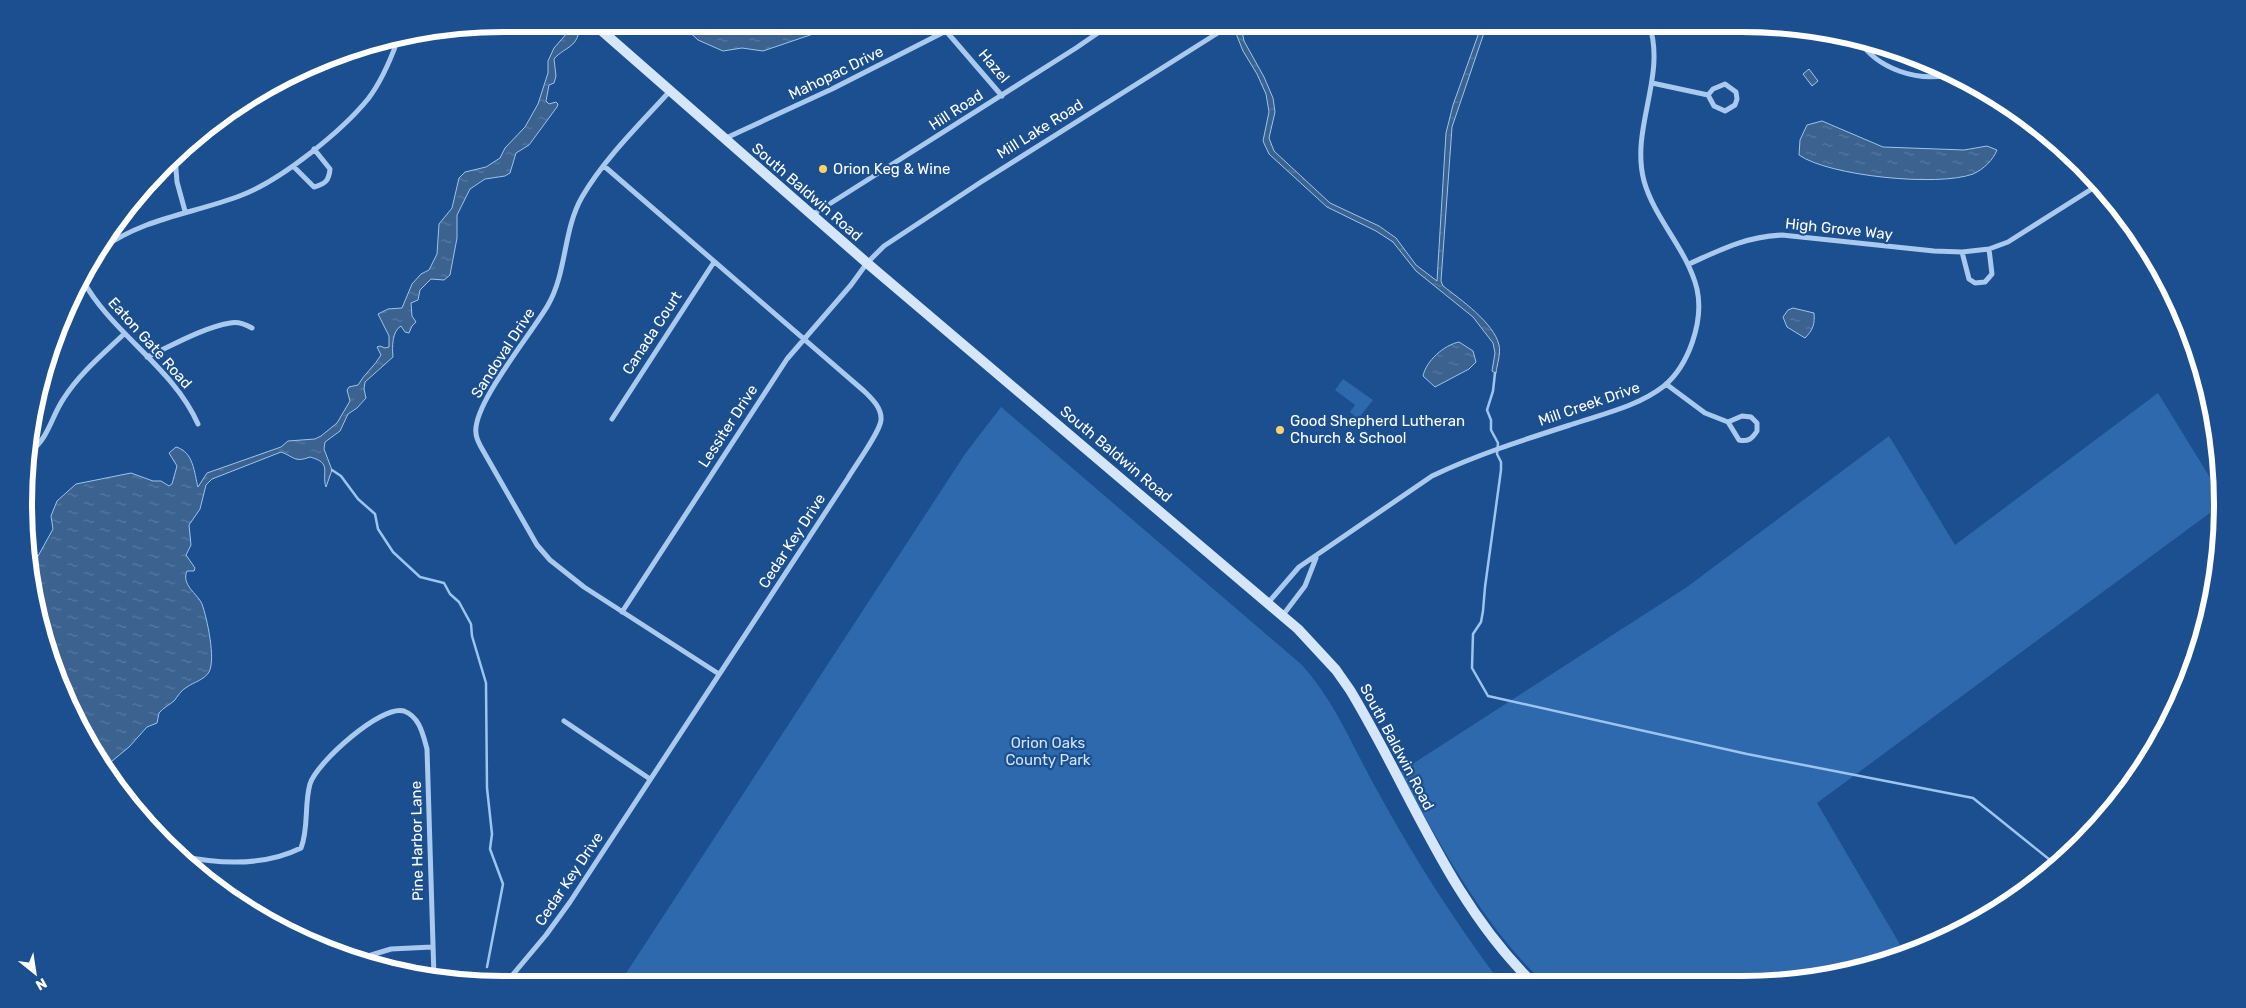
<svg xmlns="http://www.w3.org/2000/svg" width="2246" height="1008" font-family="Rubik,sans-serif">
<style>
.green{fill:#2e69ad}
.water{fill:url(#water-ripples);stroke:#9cc4f0}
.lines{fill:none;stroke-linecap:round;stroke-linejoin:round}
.stream{stroke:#9cc4f0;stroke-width:2.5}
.street{stroke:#a9c9ee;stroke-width:5}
.secondary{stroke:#d6e6fa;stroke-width:10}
.poi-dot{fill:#ffd166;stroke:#1b4f8f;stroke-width:2}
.labels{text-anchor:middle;stroke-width:4.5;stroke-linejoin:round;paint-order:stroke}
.street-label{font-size:15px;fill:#fff;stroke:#1b4f8f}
.poi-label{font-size:15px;fill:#fff;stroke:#1b4f8f;text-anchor:start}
.park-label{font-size:15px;fill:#cfe3fa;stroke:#1b4f8f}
.rim{fill:none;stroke:#fff;stroke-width:6}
</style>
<defs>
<pattern id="water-ripples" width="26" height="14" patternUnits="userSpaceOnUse" patternTransform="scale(1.25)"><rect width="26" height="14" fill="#3c6290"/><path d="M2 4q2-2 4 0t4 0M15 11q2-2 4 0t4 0" fill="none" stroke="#597aa1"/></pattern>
</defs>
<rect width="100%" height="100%" fill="#1b4f8f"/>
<path class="green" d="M1343 379 1373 400 1358 419 1350 412 1355 405 1335 390Z
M2158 393 2222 497V504L1817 803 1905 953 1805 980 1542 981C1482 924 1440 844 1400 772L1687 587 1889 436 1955 545Z
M1001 407 1302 665C1336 703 1353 748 1378 792 1414 858 1454 920 1499 981L619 984 965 454Z"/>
<path class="water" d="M575 24H579C580 48 565 46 554 59L556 76 554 83 549 85 546 101 549 104 556 102 558 104 557 107 529 145 516 153 510 173 505 176 485 179 470 189 457 215V238L450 275 444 280 431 279 420 290 418 300 411 303 412 316 416 322 412 326 409 333 405 332 401 326C392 331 392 347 393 357L365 382 364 389 366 398 357 408 348 414 340 431 325 442 324 449 332 470 326 487C321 473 333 463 310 457 294 463 295 457 281 452L212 479 206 485 200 509 189 525 191 545 186 555 195 568 194 571H187C181 585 197 593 202 604 207 618 216 659 209 672 204 680 194 682 187 687 181 690 178 696 174 701 169 705 163 708 159 713L157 723 147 727 129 747 106 766 88 744 49 659 32 585 37 558 53 529 51 516 57 501 76 484 131 473 153 481H161L169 486 172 484 177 466 169 453 176 447C194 452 194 473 198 487L207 473 281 447 288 441 315 439 321 436 337 423 350 401 347 390 349 387 358 385C364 374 375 366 381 355L377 347 380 346 385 348 389 347V336L378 314 388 309 402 308 412 284 421 274 429 270 437 254 439 224 452 208 459 178 465 172 486 167 500 158 505 148 525 127 538 104 548 73V61L554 48Z
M681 24H832L819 32 763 51 742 48 723 51 698 40Z
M1482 24H1487L1452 127 1441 281 1443 286C1460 299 1494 323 1499 345 1501 354 1497 364 1496 373H1495L1492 371 1495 353 1493 343 1473 317 1416 271 1393 242 1376 231 1327 207 1269 154 1263 141 1269 112 1266 94 1257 74 1243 51 1235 31 1237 29 1242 31 1244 41 1264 77 1273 98 1275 112 1269 138 1274 151 1330 203 1379 226 1396 238 1416 265 1437 281 1446 133 1453 105Z
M1809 69 1818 81 1812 86 1803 74Z
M1822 121 1883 147 1964 150 1987 146 1997 150C1993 160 1984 169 1973 174 1938 187 1829 176 1799 155L1800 140 1807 125Z
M1793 308 1814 313C1815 324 1813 330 1805 338L1787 327 1783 317 1788 310Z
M1459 342 1473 351 1476 362 1469 369 1435 387 1423 376C1426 361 1444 345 1459 342Z"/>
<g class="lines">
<path class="stream" d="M1232 24 1237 29
M1495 373 1493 391 1487 410 1491 420V430L1498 443 1497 454 1501 462V470L1485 587 1483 611 1481 622 1473 634 1472 668 1488 696 1747 754 1973 798 2055 864
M332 470 341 476 358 499 375 514 378 529 393 552 420 577 444 583 450 594 459 602 471 624 472 636 486 683 487 788 492 834 490 849 503 884 487 967"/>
<path class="street" d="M946 31 1002 96
M1859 40C1877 69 1919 83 1951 74
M1652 83 1708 95
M1725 84 1736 92 1737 99 1735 105 1725 111 1714 106 1708 95 1713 89Z
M670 91C640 124 604 159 582 197 563 230 567 272 548 305 532 333 472 405 476 433 476 438 479 443 481 447L537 545 550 560 584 587 719 674
M726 138 832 89 946 31 956 24
M175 157 177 182 185 211
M293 166 314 187C325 184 329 181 330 169L314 149
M812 215 1076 48 1111 24
M101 249C146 217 193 214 242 195 281 180 341 132 368 99 381 82 390 61 397 42
M1962 252 1969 279 1975 283 1985 282 1992 274 1989 249
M1689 264C1722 249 1745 237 1782 235L1934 251 1962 252 1989 249 2008 242 2098 185
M82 279C112 334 173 367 198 424
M147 357C173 345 202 328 230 323 238 321 245 324 252 328
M1666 384 1705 413 1728 422 1739 440C1748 442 1752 439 1757 431V423L1751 417 1742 416 1728 422
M612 419 714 262
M32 450C49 437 52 415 64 398 80 373 103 354 124 334
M1268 603 1299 567 1432 476C1476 455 1523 440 1570 425 1602 414 1637 407 1664 386 1689 365 1704 321 1697 289 1687 249 1655 220 1644 181 1630 128 1667 76 1649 24
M622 612 787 359 851 285 867 263 884 246 981 182 1232 24
M1283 615 1305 586 1316 558
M564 721 650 779
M180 856C219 864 265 866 301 848 309 828 304 805 310 784 316 763 382 704 404 711 420 717 423 735 427 749L434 977
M358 959 391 949 432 947
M505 984 546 935 570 902 848 478C855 466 880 432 881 420 882 408 872 399 864 391L604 166"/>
<path class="secondary" d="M594 24 867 263 1298 629 1336 670 1350 690C1409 787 1448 899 1531 981"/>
</g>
<g class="poi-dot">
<circle cx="823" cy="169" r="5"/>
<circle cx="1280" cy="430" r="5"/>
</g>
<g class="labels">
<g class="street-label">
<text transform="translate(994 66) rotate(50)" y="5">Hazel</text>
<text transform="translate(836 73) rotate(-26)" y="5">Mahopac Drive</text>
<text transform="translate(956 110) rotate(-33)" y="5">Hill Road</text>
<text transform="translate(1040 129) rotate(-32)" y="5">Mill Lake Road</text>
<text transform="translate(807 192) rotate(41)" y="5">South Baldwin Road</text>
<text transform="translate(1839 229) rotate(6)" y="5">High Grove Way</text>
<text transform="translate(652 333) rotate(-57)" y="5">Canada Court</text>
<text transform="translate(150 343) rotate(48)" y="5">Eaton Gate Road</text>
<text transform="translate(503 353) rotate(-57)" y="5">Sandoval Drive</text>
<text transform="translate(1589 404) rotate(-19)" y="5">Mill Creek Drive</text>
<text transform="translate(728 426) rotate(-57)" y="5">Lessiter Drive</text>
<text transform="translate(1116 454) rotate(40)" y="5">South Baldwin Road</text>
<text transform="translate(792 541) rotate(-57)" y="5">Cedar Key Drive</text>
<text transform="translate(1397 747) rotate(62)" y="5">South Baldwin Road</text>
<text transform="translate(417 841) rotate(-91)" y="5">Pine Harbor Lane</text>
<text transform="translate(569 879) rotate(-56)" y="5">Cedar Key Drive</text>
</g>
<g class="poi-label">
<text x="833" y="174">Orion Keg &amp; Wine</text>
<text x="1290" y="426">Good Shepherd Lutheran<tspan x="1290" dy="17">Church &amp; School</tspan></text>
</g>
<g class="park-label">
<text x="1048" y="748">Orion Oaks<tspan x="1048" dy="17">County Park</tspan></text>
</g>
</g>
<path d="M0 0H2246V1008H0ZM504 32H1742A472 472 0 0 1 2214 504V504A472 472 0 0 1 1742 976H504A472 472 0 0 1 32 504V504A472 472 0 0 1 504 32Z" fill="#1b4f8f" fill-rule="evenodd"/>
<path class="rim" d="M504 32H1742A472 472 0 0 1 2214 504V504A472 472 0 0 1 1742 976H504A472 472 0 0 1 32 504V504A472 472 0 0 1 504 32Z"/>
<g transform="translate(35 973) rotate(150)" stroke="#1b4f8f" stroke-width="4" paint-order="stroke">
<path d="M0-4L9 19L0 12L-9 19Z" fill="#ffffff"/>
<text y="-8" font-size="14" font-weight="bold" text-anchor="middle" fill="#ffffff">N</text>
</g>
</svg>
